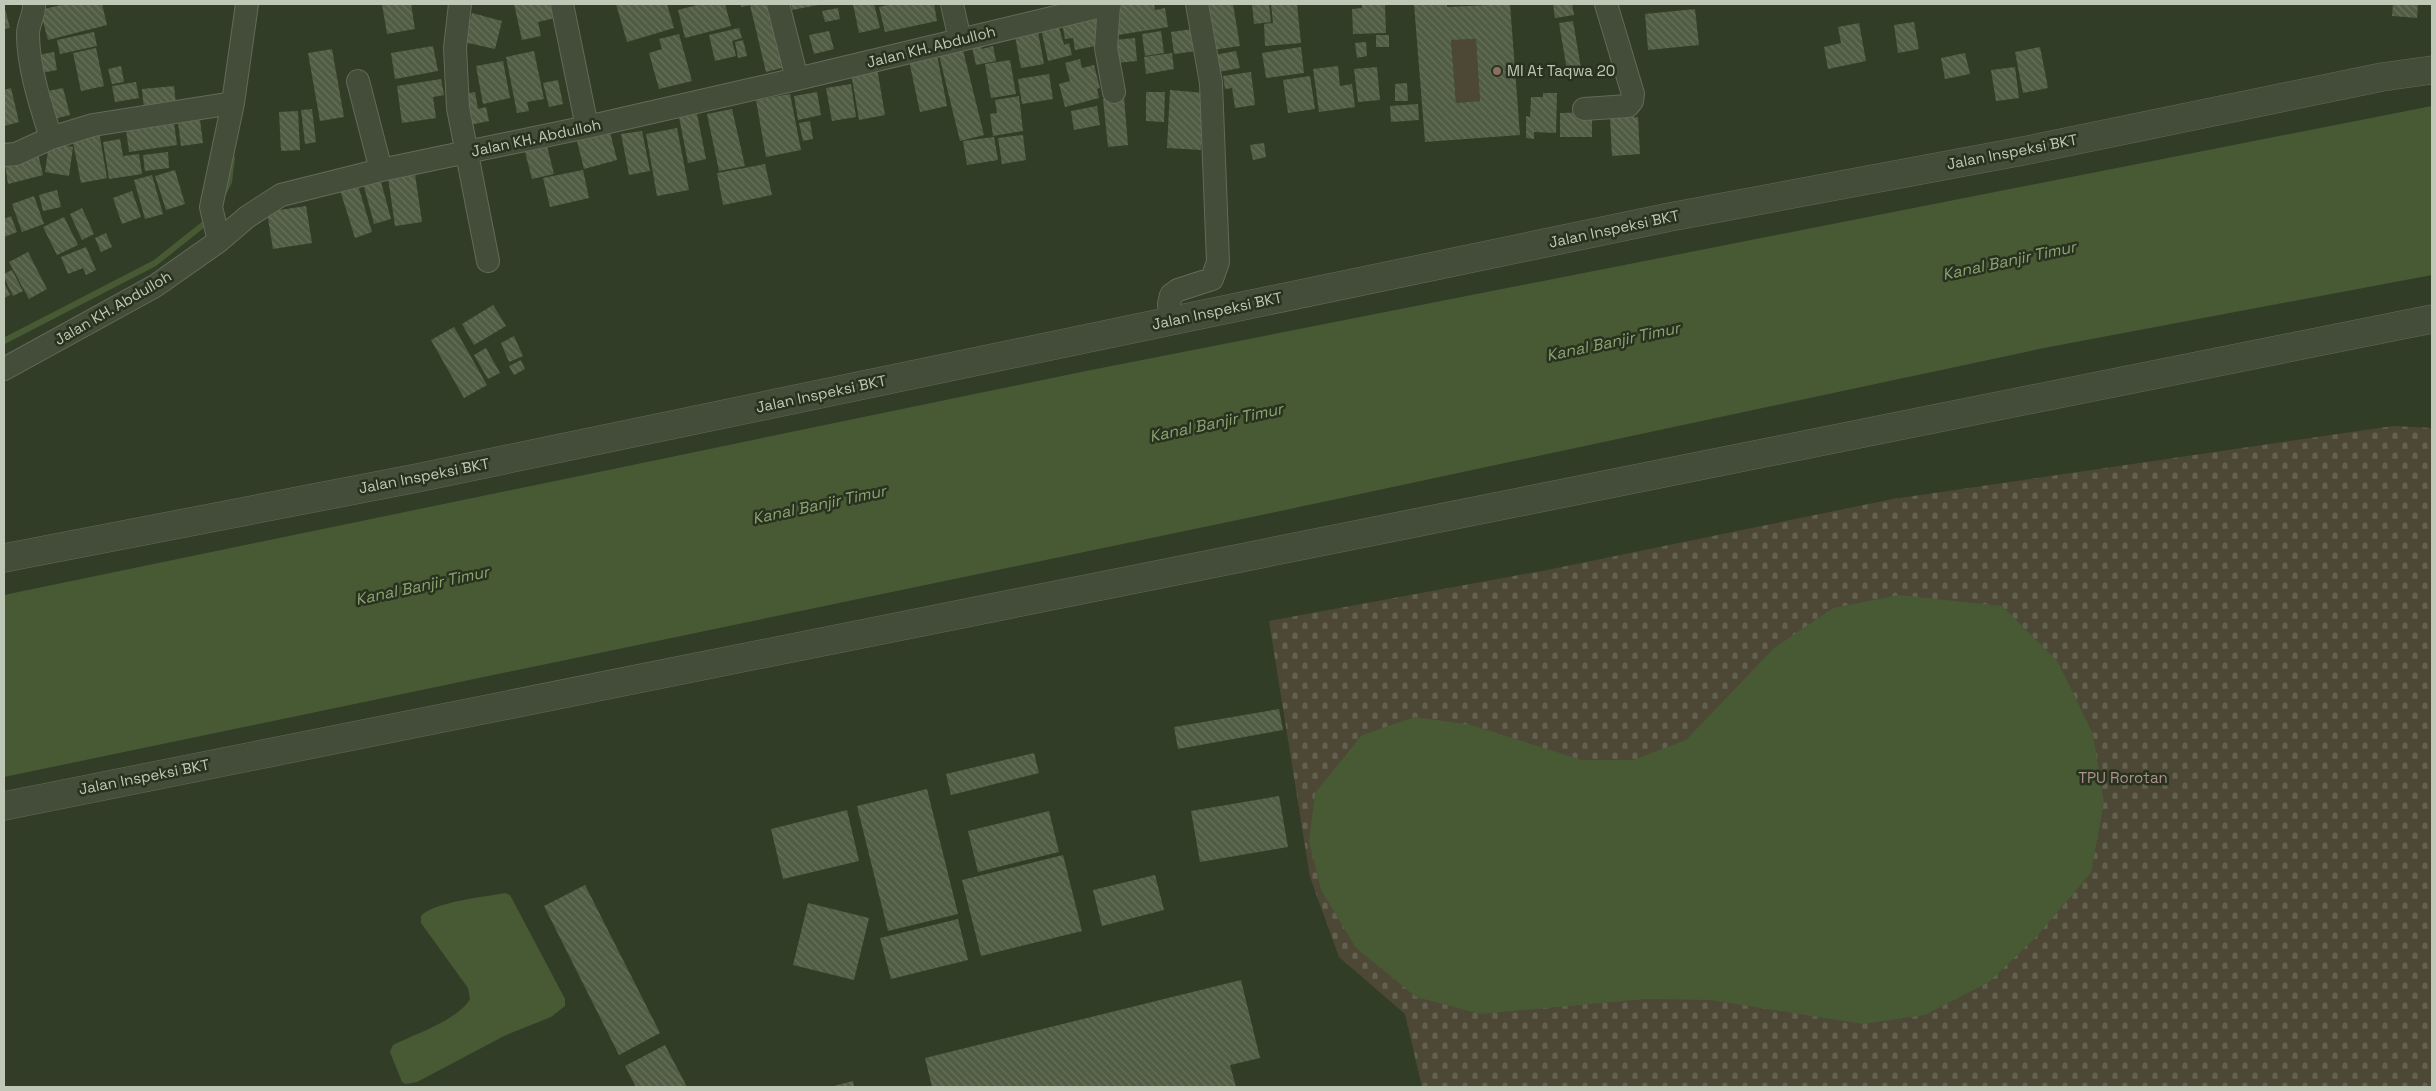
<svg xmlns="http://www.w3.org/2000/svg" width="2436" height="1091" font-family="'Space Grotesk',sans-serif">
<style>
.cemetery{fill:url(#cemetery-stones)}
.pitch{fill:#4d4835}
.water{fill:#475a34}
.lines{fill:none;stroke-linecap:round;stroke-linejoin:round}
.stream{stroke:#475a34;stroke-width:6}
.building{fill:url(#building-back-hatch);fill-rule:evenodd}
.minor-casing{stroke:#626b58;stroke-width:24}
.tertiary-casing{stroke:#626b58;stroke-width:29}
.minor{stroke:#444d3a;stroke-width:22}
.tertiary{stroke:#444d3a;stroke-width:28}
.education-dot{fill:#8d6e63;stroke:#29321f;stroke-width:2}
.labels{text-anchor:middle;stroke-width:5;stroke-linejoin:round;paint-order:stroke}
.street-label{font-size:15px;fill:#bfc8b6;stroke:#29321f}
.poi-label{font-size:15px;fill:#bfc8b6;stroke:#29321f;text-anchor:start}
.park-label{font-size:15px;fill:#ac918c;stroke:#29321f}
.water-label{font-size:16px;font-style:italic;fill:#8ba472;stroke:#29321f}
</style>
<defs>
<pattern id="cemetery-stones" width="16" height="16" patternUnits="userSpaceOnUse" patternTransform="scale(1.25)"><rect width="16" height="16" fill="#4d4835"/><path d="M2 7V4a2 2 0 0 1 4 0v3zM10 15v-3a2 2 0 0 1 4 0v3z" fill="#656150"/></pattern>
<pattern id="building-back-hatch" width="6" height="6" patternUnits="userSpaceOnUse" patternTransform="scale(1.25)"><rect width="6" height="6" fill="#505c43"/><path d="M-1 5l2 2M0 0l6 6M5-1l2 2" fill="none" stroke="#67725c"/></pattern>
</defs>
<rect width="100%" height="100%" fill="#323d27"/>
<path class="cemetery" d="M2393 426 2432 428V1087H1422L1405 1014 1339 957 1310 877 1269 621 1547 570 1893 499Z"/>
<path class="pitch" d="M1476 39 1480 101 1456 103 1451 40Z"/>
<path class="water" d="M2432 106V275L2044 348 1271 513 4 777V595L1086 371Z
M1899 595 2002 606 2058 662 2093 734 2104 802 2091 873 2036 937 1989 982 1925 1015 1863 1024 1710 1000 1646 999 1480 1014 1416 997 1356 948 1321 890 1309 841 1315 793 1362 735 1415 717 1471 725 1582 760H1633L1686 740 1774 648 1833 608Z
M505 893 510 895 565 999V1006L551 1017 506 1035 417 1082 406 1084 402 1082 390 1052 393 1045C415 1034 458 1020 470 999L468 988 421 923V916C433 902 485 897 505 893Z"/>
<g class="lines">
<path class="stream" d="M223 194 229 182 232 158
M4 341 155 263 209 220"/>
</g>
<path class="building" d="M65 4H102L107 25 48 40 40 10Z
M382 4H411L415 29 387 34Z
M514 4H552L555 18 538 22 541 36 522 40Z
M616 4H667L674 28 627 42Z
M701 4H725L731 26 685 38 678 10Z
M741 4H774L790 66 766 72 750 5 741 7Z
M791 4H818V5L792 10Z
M853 4H874L880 28 859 33Z
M892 4H934L937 21 885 32 879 7Z
M1128 4H1154L1155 10 1165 8 1168 27 1118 35 1113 6Z
M1204 4H1233L1240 46 1212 50Z
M1252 4H1269L1271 22 1254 24Z
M1271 4H1297L1301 43 1265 46 1264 24 1273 23Z
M1362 4H1385L1386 33 1353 34 1352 9 1362 8Z
M1414 4H1447V7L1510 4 1520 135 1425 142ZM1476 39 1480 101 1456 103 1451 40Z
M1553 4H1572L1574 15 1555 18Z
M2393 4H2418L2417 18 2392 16Z
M4 5 10 28 4 29Z
M838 8 840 19 825 22 822 11Z
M1695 9 1699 45 1648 50 1645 14Z
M472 13 502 21 495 49 464 42Z
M1096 15 1101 45 1075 50 1073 38 1065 39 1061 17Z
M1057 20 1064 45 1069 43 1072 55 1048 61 1040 24Z
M1573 21 1582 74 1568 76 1559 23Z
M1914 22 1919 49 1898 53 1894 25Z
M1859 23 1866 61 1828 69 1824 47 1841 43 1838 27Z
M739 28 742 38 732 41 736 56 715 61 709 35Z
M1193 29 1196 51 1174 54 1171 32Z
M829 31 834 49 814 54 809 35Z
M1161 31 1164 53 1145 56 1142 34Z
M94 32 97 46 60 54 57 40Z
M1038 32 1044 64 1021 68 1015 36Z
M679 34 692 81 659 89 649 53 662 49 659 39Z
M1376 35H1389V47H1376Z
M1135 38 1137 61 1116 63 1114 40Z
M743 40 747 56 738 58 735 42Z
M980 40 982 49 993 46 996 61 976 65 971 42Z
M1366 42 1367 56 1357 58 1355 43Z
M433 46 438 71 395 79 391 53Z
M962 46 984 135 960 141 938 51Z
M1301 47 1304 73 1266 78 1262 53Z
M2040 47 2048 88 2023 93 2015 52Z
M96 48 104 86 81 91 73 53Z
M332 49 344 117 320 121 308 53Z
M534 51 544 99 527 102 529 111 517 113 506 57Z
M1236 51 1240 68 1213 73 1209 56Z
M54 52 57 70 36 74 33 56Z
M1172 53 1174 69 1146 74 1144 57Z
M1965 53 1970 74 1945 79 1941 58Z
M937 55 947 106 920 112 909 61Z
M1080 59 1082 68 1094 65 1100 88 1097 89 1099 98 1065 107 1059 84 1070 81 1065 63Z
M1010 60 1016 94 991 98 985 64Z
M503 61 510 98 483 104 476 66Z
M121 66 124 82 112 84 108 69Z
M1338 66 1340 86 1352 84 1355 107 1319 112 1313 69Z
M1377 67 1380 100 1358 102 1354 69Z
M2015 67 2019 98 1996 101 1991 70Z
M877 68 885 115 859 120 851 73Z
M1251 72 1255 105 1235 108 1232 88 1225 89 1223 76Z
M1049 74 1053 99 1022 104 1018 79Z
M1310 76 1315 109 1288 113 1283 80Z
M441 79 444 95 433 97 436 118 402 123 397 86Z
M558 80 563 104 549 107 543 83Z
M136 82 139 98 115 102 112 86Z
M1407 83 1408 101H1395V84Z
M851 84 856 117 832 121 826 88Z
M174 86 176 105 144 108 142 89Z
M11 88 19 122 4 126V90Z
M63 88 70 115 50 120 43 92Z
M1170 90 1205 93 1201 150 1167 148Z
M475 92 478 109 486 107 489 121 464 126 458 95Z
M817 92 821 115 798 120 794 96Z
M1146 92H1165L1164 122 1146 121Z
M1543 93H1557L1556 133 1534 132V139L1526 138V116L1530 117 1531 97H1543Z
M790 94 801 150 766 157 756 100Z
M1019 96 1023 131 993 136 990 114 997 113 995 100Z
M1124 97 1128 145 1108 147 1103 99Z
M1418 104 1419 120 1391 122 1390 106Z
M1097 106 1100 125 1074 130 1071 111Z
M312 109 316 142 305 144 301 110Z
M732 109 745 166 719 171 707 114Z
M298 111 300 150 281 151 279 112Z
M1592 112V137H1560V113Z
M697 114 706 159 688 163 679 117Z
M173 115 177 145 129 152 125 122Z
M1638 117 1640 154 1612 156 1610 118Z
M200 120 203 143 181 146 178 122Z
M810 121 813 139 803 141 799 123Z
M609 128 617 160 584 169 576 137Z
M677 128 689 190 657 196 646 134Z
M642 131 650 171 629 175 621 134Z
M99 132 107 178 81 183 72 137Z
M1023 135 1026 160 1002 164 998 138Z
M994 137 998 160 967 165 963 141Z
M120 139 123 156 139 154 142 174 109 179 103 142Z
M49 143 73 147 69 176 45 172Z
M1264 143 1266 157 1253 160 1250 145Z
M547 146 554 174 532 179 525 152Z
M37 149 43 175 8 184 4 158Z
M168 152 169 168 145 171 143 155Z
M765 164 772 195 723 205 717 173Z
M175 170 185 204 166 210 155 176Z
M583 170 589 198 550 207 543 178Z
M415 174 422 222 395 226 388 178Z
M152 175 163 214 145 219 134 180Z
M380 178 391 219 374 224 363 183Z
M357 182 372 232 355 238 339 187Z
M57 190 61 207 43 211 39 195Z
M132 191 141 217 122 224 113 198Z
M34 196 44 224 22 232 12 204Z
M306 206 312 243 273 249 267 212Z
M82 208 94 234 82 240 70 214Z
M11 216 17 232 4 237V219Z
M64 217 78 245 57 255 43 227Z
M106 233 112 247 101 252 95 238Z
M86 247 96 270 86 275 83 268 68 274 61 257Z
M28 252 47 289 29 299 9 262Z
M12 270 23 291 13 296 4 277V274Z
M4 282 10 295 4 298Z
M493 305 506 326 474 345 462 324Z
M454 327 487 385 464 398 431 340Z
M514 336 523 356 509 362 501 343Z
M486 348 500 373 488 379 474 355Z
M521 360 525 369 514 375 509 366Z
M1279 709 1283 730 1178 749 1174 727Z
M1034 753 1039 773 951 795 946 774Z
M927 789 958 914 888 931 857 806Z
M1279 796 1288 847 1200 862 1191 811Z
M847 810 859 861 783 879 771 829Z
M1049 811 1059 852 978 872 968 831Z
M1063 855 1082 931 981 956 962 880Z
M1155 875 1164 910 1102 926 1093 890Z
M585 885 660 1033 619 1055 544 906Z
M808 903 869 918 854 980 793 965Z
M958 919 968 960 891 979 880 938Z
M1241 980 1260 1058 1230 1065 1236 1087H932L925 1058Z
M665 1045 687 1087H636L625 1066Z
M853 1081 854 1087H830Z"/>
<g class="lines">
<defs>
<path id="minor" d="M460 4 455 48 458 108 488 261
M562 4 587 127
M778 4 797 79
M952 4 960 40
M1109 4 1106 48 1114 92
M358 81 381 170
M1584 109 1628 106 1632 101 1633 94 1606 4
M51 138 93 125 233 103
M4 155 16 154 51 138C41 106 28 68 28 34 28 23 35 15 34 4
M219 241 211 207 233 103 247 4
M1172 321 1169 304 1171 295 1178 290 1212 279 1218 262 1211 83 1197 4
M4 369 155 286 219 241 247 217 281 195 381 170 587 127 797 79 1110 4"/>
<path id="tertiary" d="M4 558 417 478 1670 217 2023 151 2382 77 2432 70
M4 806 2432 319"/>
</defs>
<use href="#minor" class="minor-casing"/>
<use href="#tertiary" class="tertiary-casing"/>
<use href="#minor" class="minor"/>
<use href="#tertiary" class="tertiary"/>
</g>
<circle class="education-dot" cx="1497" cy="71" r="5"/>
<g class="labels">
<g class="street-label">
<text transform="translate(931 47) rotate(-14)" y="5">Jalan KH. Abdulloh</text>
<text transform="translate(536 138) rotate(-12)" y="5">Jalan KH. Abdulloh</text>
<text transform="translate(2012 152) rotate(-11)" y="5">Jalan Inspeksi BKT</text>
<text transform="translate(1614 229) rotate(-12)" y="5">Jalan Inspeksi BKT</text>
<text transform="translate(113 308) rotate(-30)" y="5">Jalan KH. Abdulloh</text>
<text transform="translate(1217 311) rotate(-12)" y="5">Jalan Inspeksi BKT</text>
<text transform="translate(821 394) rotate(-12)" y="5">Jalan Inspeksi BKT</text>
<text transform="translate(424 476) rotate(-11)" y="5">Jalan Inspeksi BKT</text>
<text transform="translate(144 777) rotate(-11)" y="5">Jalan Inspeksi BKT</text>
</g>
<g class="poi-label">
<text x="1507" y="76">MI At Taqwa 20</text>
</g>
<g class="park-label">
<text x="2123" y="783">TPU Rorotan</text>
</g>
<g class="water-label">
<text transform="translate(2009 260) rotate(-12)" y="6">Kanal Banjir Timur</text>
<text transform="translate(1613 341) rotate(-12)" y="6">Kanal Banjir Timur</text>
<text transform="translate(1216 422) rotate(-12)" y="6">Kanal Banjir Timur</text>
<text transform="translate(819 504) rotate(-12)" y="6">Kanal Banjir Timur</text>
<text transform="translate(422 585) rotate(-12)" y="6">Kanal Banjir Timur</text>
</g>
</g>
<rect width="2436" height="1091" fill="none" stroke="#bfc8b6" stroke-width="10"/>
</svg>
